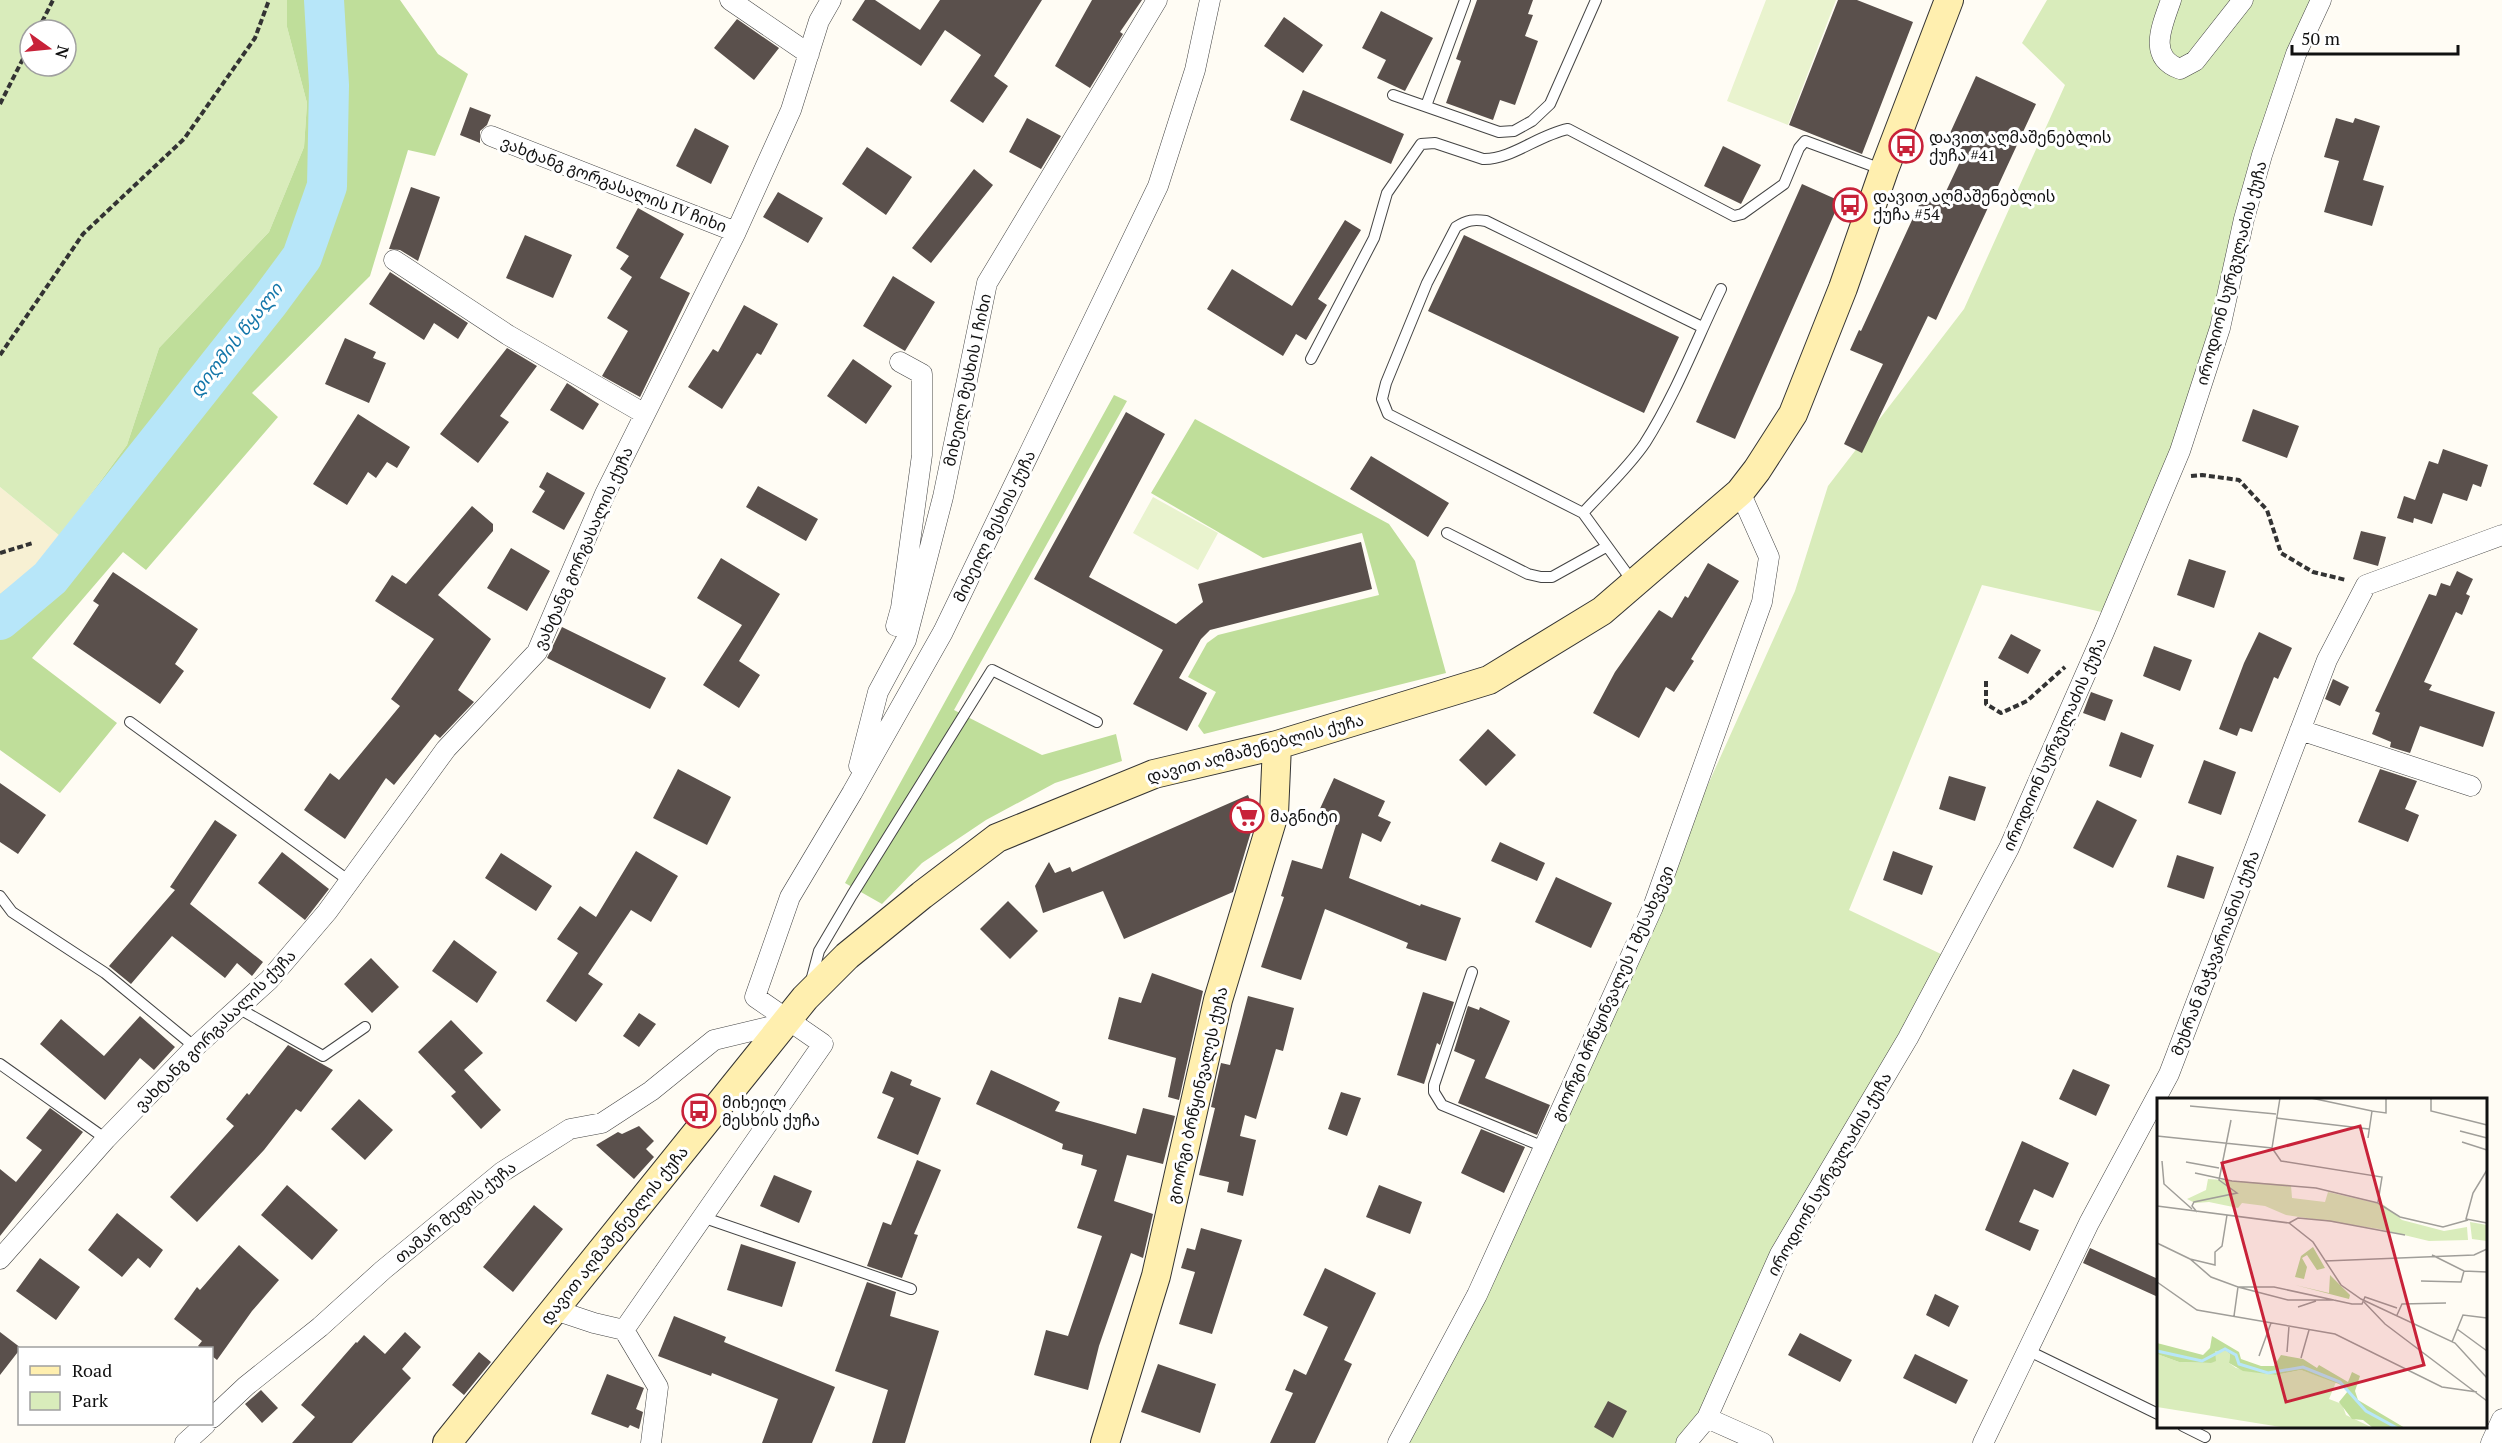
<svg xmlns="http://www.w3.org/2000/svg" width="2502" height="1443" font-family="'PT Serif','Noto Sans Georgian',serif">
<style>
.farmland{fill:#f7f0d3}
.green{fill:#d9ecbb;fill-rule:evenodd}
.forest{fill:#bfde9a}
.pitch{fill:#e9f3ce}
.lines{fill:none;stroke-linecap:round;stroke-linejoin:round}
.river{stroke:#b7e6f9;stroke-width:40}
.building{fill:#5a504c}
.lane-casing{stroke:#444;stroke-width:12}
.street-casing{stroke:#444;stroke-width:21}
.secondary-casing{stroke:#333;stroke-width:30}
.path{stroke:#333;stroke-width:4;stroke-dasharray:6 3;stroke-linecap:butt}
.lane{stroke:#fff;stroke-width:10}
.street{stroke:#fff;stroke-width:20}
.secondary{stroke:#ffefaf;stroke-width:28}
.labels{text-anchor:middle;stroke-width:6;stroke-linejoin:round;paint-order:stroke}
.poi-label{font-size:16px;fill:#111;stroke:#fff;text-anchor:start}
.street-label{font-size:16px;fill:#111;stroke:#fff}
.water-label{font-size:18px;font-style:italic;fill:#1376a9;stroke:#fff}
.inset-river{fill:none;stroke:#b7e6f9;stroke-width:3}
.inset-road{fill:none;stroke:#a09e99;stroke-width:1.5}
.view{fill:#c82239;fill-opacity:0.15;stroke:#c82239;stroke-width:3}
.inset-edge{fill:none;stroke:#111;stroke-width:3}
</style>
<rect width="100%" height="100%" fill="#fffcf4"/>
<path class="farmland" d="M0 487 60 536 39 565 0 594Z"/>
<path class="green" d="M0 0H287V27L307 103 304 147 269 232 159 348 127 445 60 536 0 487ZM30 30H66V66H30Z
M2047 0H2316L2180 454 2106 613 1982 585 1849 910 1943 955 1715 1388 1682 1443H1404L1449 1361 1795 591 1828 486 1964 309 2065 85 2022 43Z"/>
<path class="forest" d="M287 0H400L438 54 468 74 435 156 408 150 370 276 252 393 278 417 146 570 123 552 32 658 117 723 60 793 0 750V594L39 565 127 445 159 348 269 232 304 147 307 103 287 27Z
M1114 395 1127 401 954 710 1042 755 1116 734 1122 761 1055 783 986 820 922 863 882 904 845 883Z
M1195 419 1389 524 1415 561 1446 673 1204 734 1198 726 1216 692 1188 677 1207 643 1218 635 1379 595 1362 533 1263 558 1151 493Z"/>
<path class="pitch" d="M1766 0H1836L1788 125 1727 101Z
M1153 497 1218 533 1198 570 1133 533Z"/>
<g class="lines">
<path class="river" d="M0 620 50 578 268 303 302 257 327 186 329 85 324 0"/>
</g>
<path class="building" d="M865 0H875L920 30 940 0H1042L994 76 1008 86 983 123 950 101 981 55 945 30 921 66 852 20Z
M1092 0H1142L1120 32 1123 34 1090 88 1055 66Z
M1477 0H1533L1528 14 1533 15 1525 36 1538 41 1515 105 1500 100 1493 120 1446 103 1461 61 1456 59Z
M1838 0H1857L1913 22 1862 154 1789 125Z
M1381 11 1433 38 1405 91 1377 78 1386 60 1362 48Z
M1284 17 1323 45 1303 73 1264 46Z
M737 19 779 48 754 80 714 48Z
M1976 76 2036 104 1936 320 1928 316 1862 453 1844 444 1883 364 1850 350 1859 330 1861 331 1924 194 1941 202 1965 151 1946 142Z
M1303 90 1404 134 1391 164 1290 120Z
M470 107 491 115 487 125 480 131V143L460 135Z
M1027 118 1061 136 1041 169 1009 152Z
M2336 118 2353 123 2355 118 2380 126 2363 180 2384 186 2372 226 2324 212 2339 161 2324 157Z
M695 128 729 146 711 184 676 166Z
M1723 146 1761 165 1741 204 1704 186Z
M867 147 912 177 886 215 842 184Z
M974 169 993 185 931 263 912 248Z
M1802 184 1840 201 1735 439 1696 422Z
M411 187 440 197 418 261 400 250 389 249Z
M778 192 823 218 808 243 763 217Z
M638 208 684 234 660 278 690 293 640 397 602 376 628 331 607 318 632 277 620 269 629 256 616 248Z
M1345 220 1361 230 1318 299 1327 305 1306 340 1296 334 1283 356 1207 309 1232 269 1292 306Z
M525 235 572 255 553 298 506 278Z
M1464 235 1679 337 1644 413 1428 311Z
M390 272 468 323 458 339 434 323 424 340 369 304Z
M893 276 935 302 905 351 863 326Z
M744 305 778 324 761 355 757 353 722 409 688 387 713 349 718 352Z
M345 338 376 352 373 358 386 363 369 403 325 384Z
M507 348 537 366 500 416 509 422 478 463 440 434Z
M853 359 892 386 866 424 827 396Z
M567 383 599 404 583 430 550 410Z
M2253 409 2299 426 2287 458 2242 441Z
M1126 412 1165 434 1089 577 1176 624 1203 602 1198 584 1361 542 1372 589 1210 630 1201 639 1179 678 1207 693 1187 731 1133 704 1163 650 1034 579Z
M358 414 410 447 397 468 387 462 376 478 368 472 347 505 313 484Z
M2443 449 2488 465 2481 487 2473 484 2467 501 2443 493 2432 524 2414 518 2413 523 2397 518 2404 496 2415 500 2429 461 2438 464Z
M1371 456 1449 503 1428 537 1350 489Z
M547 472 585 493 564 530 532 512 545 491 539 487Z
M758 486 818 519 806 541 746 507Z
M472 506 493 524V531L438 595 491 639 458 690 474 702 440 738 435 734 394 785 386 778 345 839 304 810 330 773 339 780 400 706 391 699 434 639 375 601 392 575 406 584Z
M2361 531 2386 537 2378 566 2353 559Z
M511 548 550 571 527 611 487 588Z
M721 558 780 594 739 661 760 675 739 708 703 685 742 625 697 598Z
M2189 559 2226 571 2214 608 2177 595Z
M1708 563 1739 581 1691 659 1694 661 1674 692 1666 687 1639 738 1593 713 1615 672 1659 610 1672 618 1685 596 1688 598Z
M2457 571 2473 579 2466 594 2470 596 2462 615 2456 612 2424 682 2432 685 2429 690 2495 712 2483 747 2420 726 2410 753 2390 747 2391 742 2372 734 2380 713 2375 711 2429 594 2436 596 2441 583 2450 586Z
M113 572 198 629 175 664 184 671 160 704 73 644 99 605 93 601Z
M562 627 666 678 650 709 547 658Z
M2259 632 2292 648 2278 679 2274 677 2252 732 2240 728 2237 736 2219 729 2244 663Z
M2011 634 2041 650 2028 674 1998 658Z
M2154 646 2192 660 2180 691 2143 676Z
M2333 679 2349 687 2340 706 2325 699Z
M2091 692 2113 700 2105 721 2083 713Z
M1488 729 1516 755 1486 786 1459 760Z
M2121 732 2154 745 2141 778 2109 766Z
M2204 760 2236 772 2221 815 2188 803Z
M678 769 731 797 707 845 653 818Z
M2380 769 2417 781 2405 809 2419 815 2408 842 2358 822Z
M1949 776 1986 787 1975 821 1939 809Z
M1334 778 1385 801 1378 816 1391 822 1381 842 1362 833 1349 878 1420 906 1421 904 1461 918 1446 961 1406 948 1408 943 1325 909 1301 980 1261 967 1284 897 1281 896 1292 860 1322 869 1337 822 1318 813Z
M0 783 46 815 18 854 0 842Z
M1248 795 1256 815 1233 892 1124 939 1103 891 1043 913 1035 886 1049 862 1055 873 1070 867 1072 872Z
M2097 800 2137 820 2113 868 2073 848Z
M215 820 237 835 190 904 263 962 252 976 237 963 225 978 172 936 131 984 109 966 175 890 170 887Z
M1500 842 1545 863 1537 881 1491 861Z
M636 851 678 876 651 922 631 910 588 974 603 984 576 1022 546 1001 578 953 557 939 580 906 596 917Z
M1893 851 1933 866 1922 895 1883 880Z
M282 852 329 889 305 920 258 883Z
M501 853 552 886 536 911 485 878Z
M2177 855 2214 867 2204 899 2167 887Z
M1556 877 1612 903 1591 948 1535 922Z
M1008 901 1038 931 1010 959 980 929Z
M454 940 497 972 477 1003 432 971Z
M371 958 399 987 372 1013 344 984Z
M1152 973 1203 991 1179 1100 1168 1097 1176 1058 1108 1039 1119 997 1141 1003Z
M1423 992 1454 1002 1440 1045 1437 1043 1424 1084 1397 1075Z
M1248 996 1294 1008 1283 1051 1276 1049 1256 1119 1245 1115 1240 1136 1256 1140 1243 1196 1227 1192 1229 1182 1199 1175 1215 1108 1211 1107 1221 1063 1230 1065Z
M1468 1006 1479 1010 1480 1007 1510 1021 1485 1078 1550 1105 1537 1135 1458 1103 1475 1060 1454 1051Z
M639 1013 656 1024 639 1047 623 1036Z
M140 1016 175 1047 154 1070 140 1058 105 1100 40 1044 61 1019 104 1056Z
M451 1020 483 1053 464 1070 501 1110 481 1129 451 1096 456 1092 418 1052Z
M288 1045 333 1070 301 1112 296 1109 264 1150 197 1222 170 1197 234 1126 226 1119 247 1093 249 1095Z
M2073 1069 2110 1085 2096 1116 2059 1099Z
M991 1070 1060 1102 1055 1111 1136 1134 1143 1108 1175 1116 1163 1164 1127 1155 1114 1201 1153 1214 1143 1258 1131 1253 1099 1346 1088 1390 1034 1375 1046 1330 1068 1336 1102 1236 1077 1228 1097 1170 1081 1165 1083 1155 1062 1149 1063 1144 976 1104Z
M891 1071 912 1080 910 1085 941 1098 918 1155 877 1138 894 1098 882 1093Z
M1341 1092 1361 1098 1347 1136 1328 1129Z
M359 1099 393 1130 365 1160 331 1129Z
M50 1108 83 1132 0 1236V1169L16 1182 42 1150 26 1138Z
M639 1126 654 1141 646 1149 654 1157 634 1179 596 1145 618 1132 622 1134Z
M1481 1129 1525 1147 1504 1193 1461 1173Z
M2022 1141 2069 1163 2053 1198 2034 1189 2019 1222 2039 1230 2030 1251 1985 1230Z
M917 1160 941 1170 914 1234 918 1235 902 1278 867 1266 883 1222 891 1225Z
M774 1175 812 1191 799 1223 760 1206Z
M287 1185 338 1230 312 1260 261 1215Z
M1379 1185 1422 1202 1410 1234 1366 1217Z
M534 1205 563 1229 513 1292 483 1267Z
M117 1213 163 1250 150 1268 138 1258 122 1277 88 1250Z
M1201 1228 1242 1240 1212 1334 1179 1324 1195 1272 1181 1268 1187 1248 1195 1250Z
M741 1244 796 1262 782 1307 727 1290Z
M239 1245 279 1280 252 1311 217 1360 212 1356V1348H201L198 1346 202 1341 174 1319 197 1287 200 1290Z
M2090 1248 2158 1279V1297L2083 1263Z
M40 1258 80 1287 56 1320 16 1291Z
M1325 1268 1376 1293 1344 1360 1352 1364 1315 1443H1270L1293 1393 1285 1390 1294 1369 1306 1375 1328 1327 1303 1315Z
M867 1282 896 1292 890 1316 939 1331 905 1443H872L888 1390 835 1371Z
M1935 1294 1959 1306 1949 1327 1926 1315Z
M674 1316 726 1337 724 1342 835 1387 812 1443H762L778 1399 712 1373 711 1376 658 1356Z
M0 1332 21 1348 0 1375Z
M405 1332 421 1347 402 1369 411 1378 352 1443H292L315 1417 301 1405 356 1342 357 1343 364 1335 385 1354Z
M1800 1333 1852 1360 1840 1382 1788 1355Z
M479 1352 491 1362 464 1395 452 1385Z
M1915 1354 1968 1380 1956 1404 1903 1378Z
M1158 1364 1216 1384 1200 1433 1141 1412Z
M607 1374 644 1388 636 1409 643 1412 639 1429 630 1425 628 1428 591 1414Z
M261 1390 278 1408 262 1423 245 1404Z
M1608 1401 1627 1411 1613 1438 1594 1427Z"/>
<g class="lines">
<defs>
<path id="lane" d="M1393 95 1499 132 1514 131 1532 121 1550 104 1596 0
M1426 106 1465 0
M1311 359 1374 238 1387 193 1421 144 1435 143 1483 159C1511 160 1538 135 1568 129L1734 216 1742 214 1784 184 1799 148 1805 141 1884 170
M1583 513 1388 414 1382 399 1386 383 1427 283 1456 227C1467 220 1474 219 1486 221L1702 327
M1447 533 1528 574 1541 577H1552L1606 547
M1633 582 1583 513C1603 491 1629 467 1645 443 1676 394 1696 341 1721 289
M130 722 348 880
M0 896 12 912 105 973 195 1047
M1472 972 1434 1085V1092L1442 1105 1544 1147
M811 981 819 951 852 895 992 670 1097 722
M238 1008 323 1056 365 1027
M0 1064 106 1139
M702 1217 911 1289
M2027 1350 2158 1414
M2183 1426 2205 1437"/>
<path id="street" d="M730 0 809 54
M2171 0C2162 26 2147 57 2180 69L2195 61 2243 0
M491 136 736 232
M394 260 508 335 645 414
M896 626 901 608 922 455V374L900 362
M2300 730 2471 786
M859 766 878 692 906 640 943 497 987 283 1157 0
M0 1259 106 1139 195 1047 269 980 327 912 446 749 537 652 605 494 736 232 791 110 819 21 831 0
M555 1310 594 1323 624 1330 658 1387 651 1443
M624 1330 823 1044 755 997 790 897 852 793 943 632 1158 186 1195 70 1210 0
M212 1418 246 1386 320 1327 383 1270 502 1172 570 1129 602 1123 651 1091 714 1040 789 1022
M1707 1418 1763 1443
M185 1443 206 1424
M1398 1443 1477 1295 1653 907 1762 602 1769 557 1740 492
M1686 1443 1707 1418 1780 1254 1908 1038 2009 848 2104 632 2180 451 2220 328 2244 219 2262 155 2296 54 2321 0
M1983 1443 2089 1223 2169 1074 2327 660 2366 585 2502 535
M2491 1443 2502 1419"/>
<path id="secondary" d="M447 1443 805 998 847 956 922 895 997 838 1154 774 1277 745 1489 680 1602 611 1740 492 1757 470 1793 414 1843 288 1884 170 1949 0
M1105 1443 1156 1276 1218 1000 1274 814 1277 745"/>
</defs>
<use href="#lane" class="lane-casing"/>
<use href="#street" class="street-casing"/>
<use href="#secondary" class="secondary-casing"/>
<path class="path" d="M38 30 53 0
M0 104 30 45
M0 355 83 234 184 139 255 38 269 0
M2191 476 2202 475 2239 480 2267 510 2281 553 2313 572 2346 580
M0 553 33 543
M1986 681V704L2001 713 2027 701 2065 667"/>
<use href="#lane" class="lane"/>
<use href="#street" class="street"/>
<use href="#secondary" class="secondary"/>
</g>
<defs>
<symbol id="bus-ring" viewBox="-11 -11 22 22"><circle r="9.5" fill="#fff" stroke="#c82239" stroke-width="1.5"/><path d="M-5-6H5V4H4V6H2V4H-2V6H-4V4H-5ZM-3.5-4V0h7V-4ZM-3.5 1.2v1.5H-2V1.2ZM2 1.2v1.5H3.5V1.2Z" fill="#c82239"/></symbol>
<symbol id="supermarket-ring" viewBox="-11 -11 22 22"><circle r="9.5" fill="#fff" stroke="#c82239" stroke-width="1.5"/><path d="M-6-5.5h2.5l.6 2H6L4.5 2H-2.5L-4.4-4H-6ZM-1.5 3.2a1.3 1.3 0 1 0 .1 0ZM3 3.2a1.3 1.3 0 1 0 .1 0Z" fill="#c82239"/></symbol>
</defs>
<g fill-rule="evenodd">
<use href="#bus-ring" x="1887" y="127" width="38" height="38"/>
<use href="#bus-ring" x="1831" y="186" width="38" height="38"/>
<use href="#supermarket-ring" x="1228" y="797" width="38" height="38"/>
<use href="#bus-ring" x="680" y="1092" width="38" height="38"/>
</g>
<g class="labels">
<g class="poi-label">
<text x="1929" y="143">დავით აღმაშენებლის<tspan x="1929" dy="18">ქუჩა #41</tspan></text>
<text x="1873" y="202">დავით აღმაშენებლის<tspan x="1873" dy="18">ქუჩა #54</tspan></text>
<text x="1270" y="822">მაგნიტი</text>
<text x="722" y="1108">მიხეილ<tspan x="722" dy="18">მესხის ქუჩა</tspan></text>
</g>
<g class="street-label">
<text transform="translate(614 184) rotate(21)" y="6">ვახტანგ გორგასალის IV ჩიხი</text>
<text transform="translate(2231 273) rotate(-75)" y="6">იროდიონ სურგულაძის ქუჩა</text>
<text transform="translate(967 380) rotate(-78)" y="6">მიხეილ მესხის I ჩიხი</text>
<text transform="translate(994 526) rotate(-64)" y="6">მიხეილ მესხის ქუჩა</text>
<text transform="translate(583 548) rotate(-66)" y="6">ვახტანგ გორგასალის ქუჩა</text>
<text transform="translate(2054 744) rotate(-66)" y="6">იროდიონ სურგულაძის ქუჩა</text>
<text transform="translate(1255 748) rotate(-15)" y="6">დავით აღმაშენებლის ქუჩა</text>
<text transform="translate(2215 953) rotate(-69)" y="6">მუხრან მაჭავარიანის ქუჩა</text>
<text transform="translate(1612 993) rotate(-66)" y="6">გიორგი ბრწყინვალეს I შესახვევი</text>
<text transform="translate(215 1030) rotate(-45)" y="6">ვახტანგ გორგასალის ქუჩა</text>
<text transform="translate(1197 1095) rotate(-77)" y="6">გიორგი ბრწყინვალეს ქუჩა</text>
<text transform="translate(1829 1174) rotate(-60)" y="6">იროდიონ სურგულაძის ქუჩა</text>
<text transform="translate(455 1212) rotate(-39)" y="6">თამარ მეფის ქუჩა</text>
<text transform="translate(614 1235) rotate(-51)" y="6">დავით აღმაშენებლის ქუჩა</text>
</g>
<g class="water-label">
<text transform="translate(236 340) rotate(-52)" y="6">დიღმის წყალი</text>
</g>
</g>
<g transform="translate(2157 1098)">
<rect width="330" height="330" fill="#fffcf4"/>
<path d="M51 81 134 87 135 100 168 104 171 94 227 107 245 122 287 133 310 129 311 142 272 143 222 131 129 117 108 108 85 105 81 110 52 104 38 105 30 101 49 92ZM313 124 330 127V143L315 141ZM58 253H69L73 256 72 265 79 270 119 277 144 272 179 284 172 301 185 306 189 317 216 330H130L0 309V256L22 264 54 265Z" fill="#d9ecbb"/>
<path d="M156 149 168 170 160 172 150 157 145 160 150 169 147 181 138 179 144 158ZM173 177 193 197 192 201 138 187 172 195ZM55 238 82 254 84 261 104 268H117L124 257 146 261 160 270 162 267 191 284 195 274 203 278 198 293 201 302 248 330H216L206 322 195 321 182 304 191 293 182 286 144 272 119 277 86 273 72 265 73 256 69 253H58L59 263 54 265 22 264 0 256V245L46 257 53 250Z" fill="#bfde9a"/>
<path class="inset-river" d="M0 253 45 263 68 251 79 257 82 266 111 275 146 269 183 284 209 313 240 330"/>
<path class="inset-road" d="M154 0 215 13M274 0V13L330 27M33 8 119 16M119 20 212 31M303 33 330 40M0 38 115 50 124 63 225 79 221 104M211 40 215 13 229 15V0M305 44 330 52M115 50 123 0M5 63 7 86 35 111M29 64 62 70M330 72 316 95 309 121 330 125M38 75 75 83 159 90 221 105 243 119 286 129 311 122M0 108 132 125 156 144 184 187 204 201 298 245 330 280M40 114 35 108 37 104 80 95 62 82 74 22M132 125 141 120 173 123 248 137M0 145 33 161 54 179 81 189H117L195 206H205L208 199 240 210M275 157 307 173 330 174M33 161 58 167V154L65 148 70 117M168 163 317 157 330 151M264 183 304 184 307 173M0 184 40 212 178 236 285 289 320 294M207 204 228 226 330 303M141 209 159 203M240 217 245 206 289 205M77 218 81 189 131 202H177M300 231 330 253M295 244 306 217 330 220M130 254 132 228M102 258 114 225M144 260 152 232"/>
<path class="view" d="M203 28 267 267 129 304 65 65Z"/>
<rect width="330" height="330" class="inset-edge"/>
</g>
<rect x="18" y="1347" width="195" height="78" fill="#ffffff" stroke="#a0a0a0" stroke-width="1.5"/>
<rect x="30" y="1366" width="30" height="9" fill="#ffefaf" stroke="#a0a0a0" stroke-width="1.5"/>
<text x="72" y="1377" font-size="18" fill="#111111">Road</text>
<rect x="30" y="1392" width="30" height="18" fill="#d9ecbb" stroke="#a0a0a0" stroke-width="1.5"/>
<text x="72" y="1407" font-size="18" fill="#111111">Park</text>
<g transform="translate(48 48) rotate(105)"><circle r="28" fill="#ffffff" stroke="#a0a0a0" stroke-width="1.5"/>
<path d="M0-4.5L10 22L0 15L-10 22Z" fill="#c82239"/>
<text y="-9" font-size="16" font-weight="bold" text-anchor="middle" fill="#111111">N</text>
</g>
<path d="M2292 45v9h166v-9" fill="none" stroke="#111111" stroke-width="3"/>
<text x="2301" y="45" font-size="18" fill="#111111" stroke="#ffffff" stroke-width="4.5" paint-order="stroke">50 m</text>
</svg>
